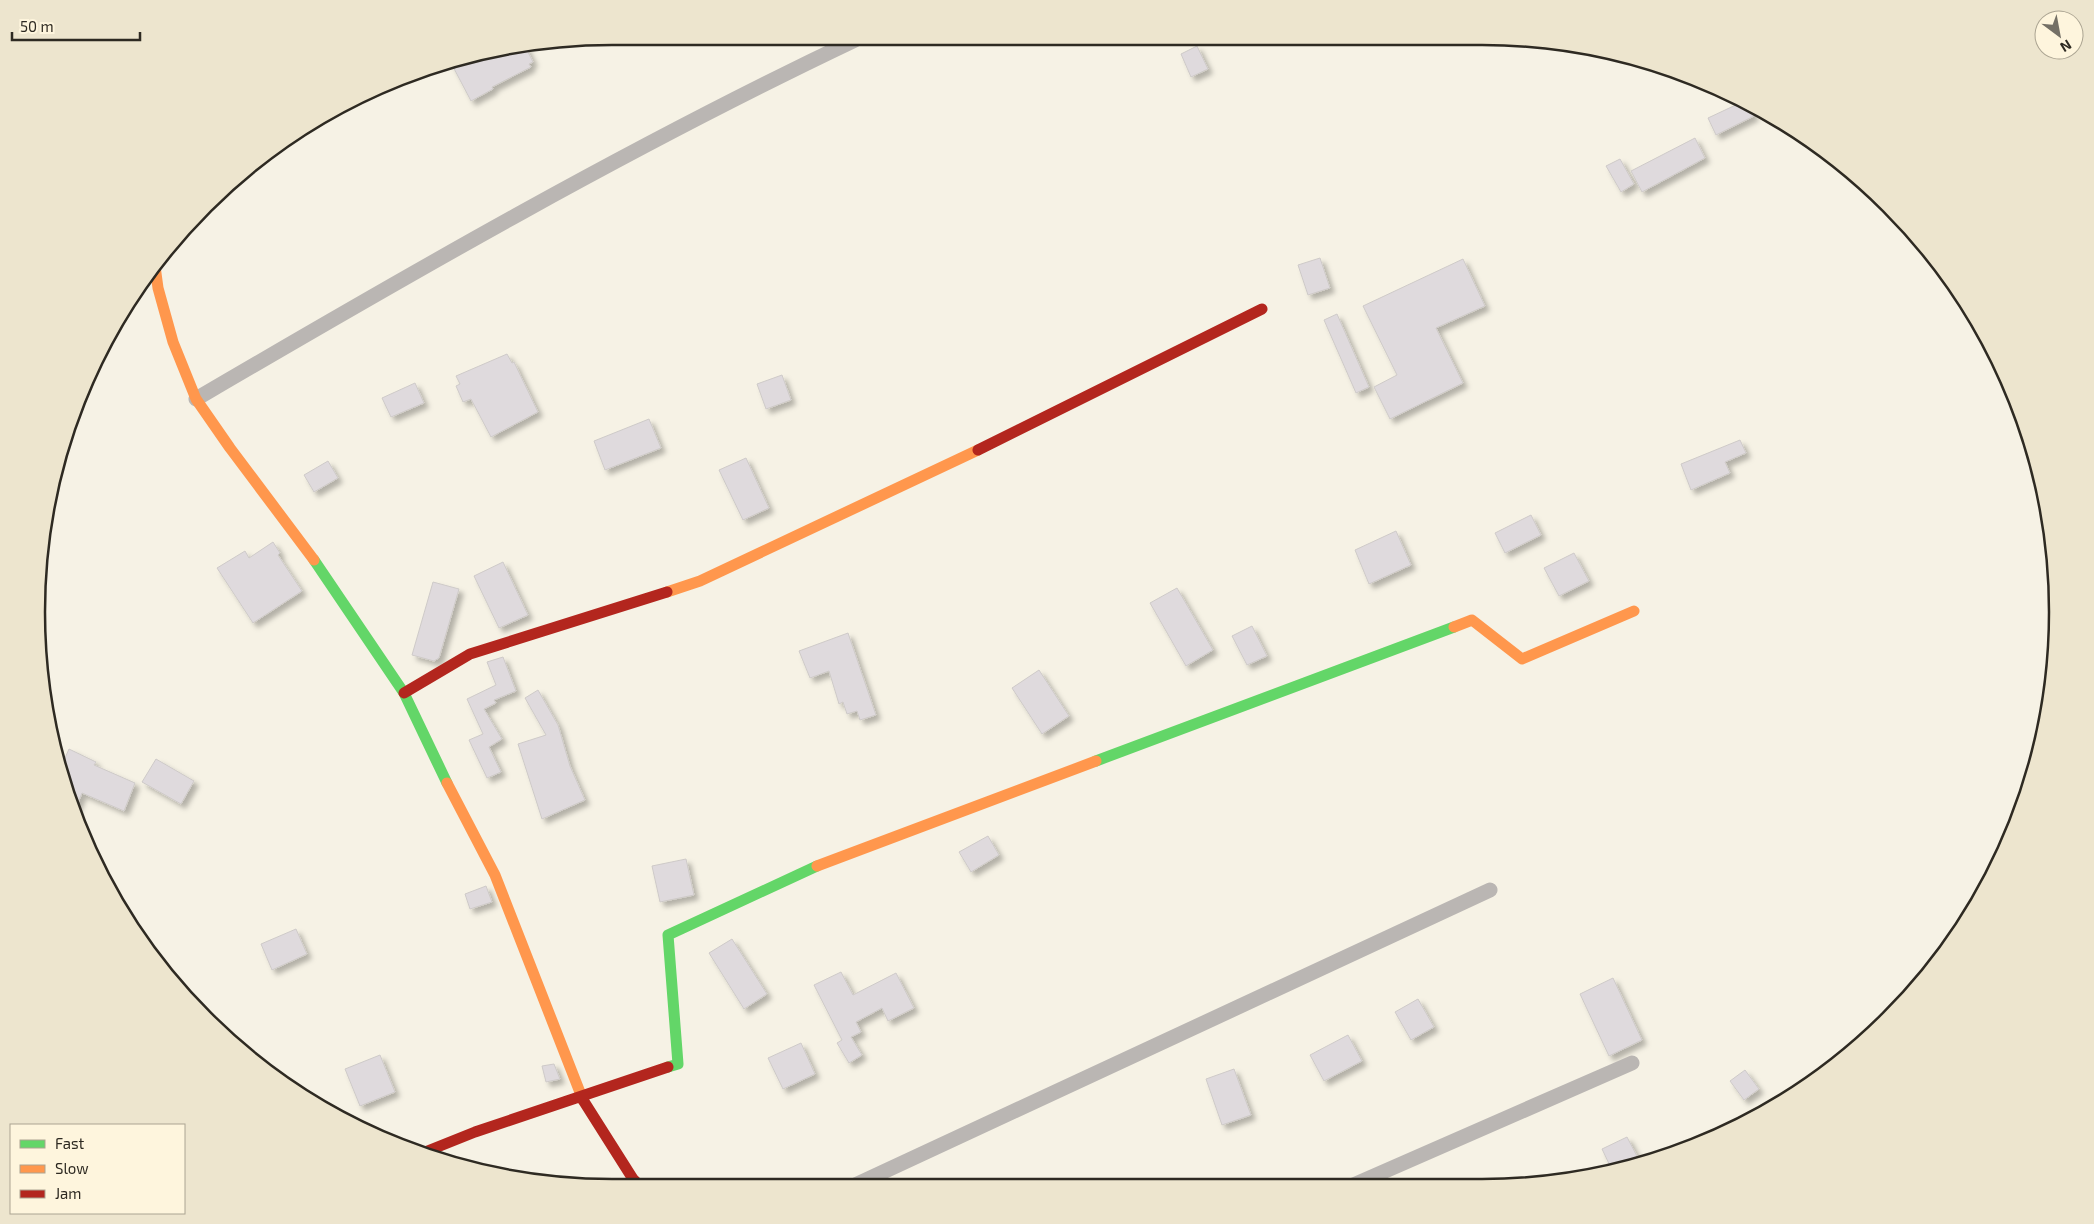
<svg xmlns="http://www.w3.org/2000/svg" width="2094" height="1224" font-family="'Exo 2',sans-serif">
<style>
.building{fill:#dfdadd;stroke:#cecac8;filter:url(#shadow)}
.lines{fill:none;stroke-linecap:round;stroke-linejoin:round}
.street{stroke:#bab6b3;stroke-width:15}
.fast{stroke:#63d668;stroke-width:11}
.slow{stroke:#ff974d;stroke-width:11}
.jam{stroke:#b3261e;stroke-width:11}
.rim{fill:none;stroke:#2e2a22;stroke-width:2.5}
</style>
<defs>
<filter id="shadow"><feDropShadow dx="4.5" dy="4.5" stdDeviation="2.5" flood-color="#0004"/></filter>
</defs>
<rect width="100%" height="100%" fill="#f6f2e5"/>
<path class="building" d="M524 44 533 62 529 64 531 67 492 87 493 89 471 101 450 61Z
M1197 46 1208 69 1191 77 1181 54Z
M1740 103 1750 108 1754 116 1716 135 1708 118Z
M1695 138 1705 158 1642 192 1631 171Z
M1620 159 1634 184 1621 192 1606 166Z
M1320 258 1330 288 1308 295 1298 265Z
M1463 259 1485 306 1436 328 1463 383 1390 419 1374 387 1397 375 1363 306Z
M1337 314 1369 387 1356 393 1324 320Z
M507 354 512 363 514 362 538 412 491 437 471 399 463 402 456 386 460 384 456 376Z
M782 375 791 400 766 409 757 384Z
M415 383 424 403 391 417 382 398Z
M649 419 661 448 605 470 594 441Z
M1740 440 1746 453 1725 462 1730 473 1691 490 1681 464Z
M746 458 769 508 743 520 719 470Z
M328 461 338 478 314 492 304 475Z
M1531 515 1541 535 1505 553 1495 533Z
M1396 531 1411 565 1369 584 1355 550Z
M273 542 280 553 278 555 302 591 253 623 217 568 245 551 249 558Z
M1574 553 1589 581 1559 596 1544 568Z
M503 562 528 615 499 628 474 576Z
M433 582 459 589 439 658 434 661 412 655Z
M1177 588 1213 650 1186 666 1150 603Z
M1252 626 1267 656 1247 665 1232 636Z
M848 633 876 715 860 720 857 711 847 714 843 702 839 704 829 671 810 678 799 651Z
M503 657 516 691 494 700 496 703 484 709 502 739 489 747 501 772 487 778 469 740 483 734 467 699 496 685 487 662Z
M1039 670 1069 716 1042 734 1012 688Z
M538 690 558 725 570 766 585 800 542 819 518 744 546 735 525 698Z
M69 749 96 762 94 765 135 783 124 811 82 793 74 813 67 797 61 767Z
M156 759 194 781 181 804 142 782Z
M988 836 999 855 971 872 959 852Z
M686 859 694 895 660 902 652 866Z
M486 886 492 902 470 909 465 894Z
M296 929 307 954 272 970 261 944Z
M732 939 767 994 744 1009 709 953Z
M841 972 853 995 896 973 914 1008 888 1021 882 1008 856 1022 861 1032 851 1037 862 1055 849 1063 837 1043 842 1040 814 985Z
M1613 978 1642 1040 1609 1056 1580 994Z
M1418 999 1434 1027 1411 1040 1395 1012Z
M1348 1035 1362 1061 1324 1081 1310 1055Z
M801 1043 815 1074 783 1089 768 1058Z
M380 1055 395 1092 360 1106 345 1069Z
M554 1064 560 1079 546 1082 542 1066Z
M1234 1069 1251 1115 1222 1125 1206 1079Z
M1745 1070 1759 1089 1744 1100 1730 1081Z
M1627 1137 1639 1160 1630 1165 1611 1168 1602 1149Z"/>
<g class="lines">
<path class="street" d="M196 399C411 273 630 147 855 40
M853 1186 1490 890
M1351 1186 1632 1063"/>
<path class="fast" d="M314 560 404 693 447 783
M1096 761 1454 627
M668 1067 678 1064 668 935 817 866"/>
<path class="slow" d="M155 266 158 288 173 342 196 399 230 448 314 560
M667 592 700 581 978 450
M1454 627 1472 620 1522 659 1634 611
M447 783 495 875 583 1100
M817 866 1096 761"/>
<path class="jam" d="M978 450 1262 309
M404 693 470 654 667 592
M583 1100 633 1179 640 1186
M420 1154 475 1132 668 1067"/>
</g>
<path d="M0 0H2094V1224H0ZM612 45H1482A567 567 0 0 1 2049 612V612A567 567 0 0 1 1482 1179H612A567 567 0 0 1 45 612V612A567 567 0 0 1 612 45Z" fill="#ede5ce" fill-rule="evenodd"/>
<path class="rim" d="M612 45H1482A567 567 0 0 1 2049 612V612A567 567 0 0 1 1482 1179H612A567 567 0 0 1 45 612V612A567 567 0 0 1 612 45Z"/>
<rect x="10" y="1124" width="175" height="90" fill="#fef5dd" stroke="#aba492"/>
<rect x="20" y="1140" width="25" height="8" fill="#63d668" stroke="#aba492"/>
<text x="55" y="1149" font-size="15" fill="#2e2a22">Fast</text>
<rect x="20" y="1165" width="25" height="8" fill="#ff974d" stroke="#aba492"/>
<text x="55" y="1174" font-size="15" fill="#2e2a22">Slow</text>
<rect x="20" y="1190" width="25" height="8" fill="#b3261e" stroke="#aba492"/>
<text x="55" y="1199" font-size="15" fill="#2e2a22">Jam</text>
<g transform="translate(2059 35) rotate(148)"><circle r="24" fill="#fef5dd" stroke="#aba492"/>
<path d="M0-4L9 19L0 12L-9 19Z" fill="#747066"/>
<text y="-8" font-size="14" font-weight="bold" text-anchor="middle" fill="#2e2a22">N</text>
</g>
<path d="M12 32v8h128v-8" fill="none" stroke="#2e2a22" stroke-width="2.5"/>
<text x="20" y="32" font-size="15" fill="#2e2a22" stroke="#fef5dd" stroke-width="4" paint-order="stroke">50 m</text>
</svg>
